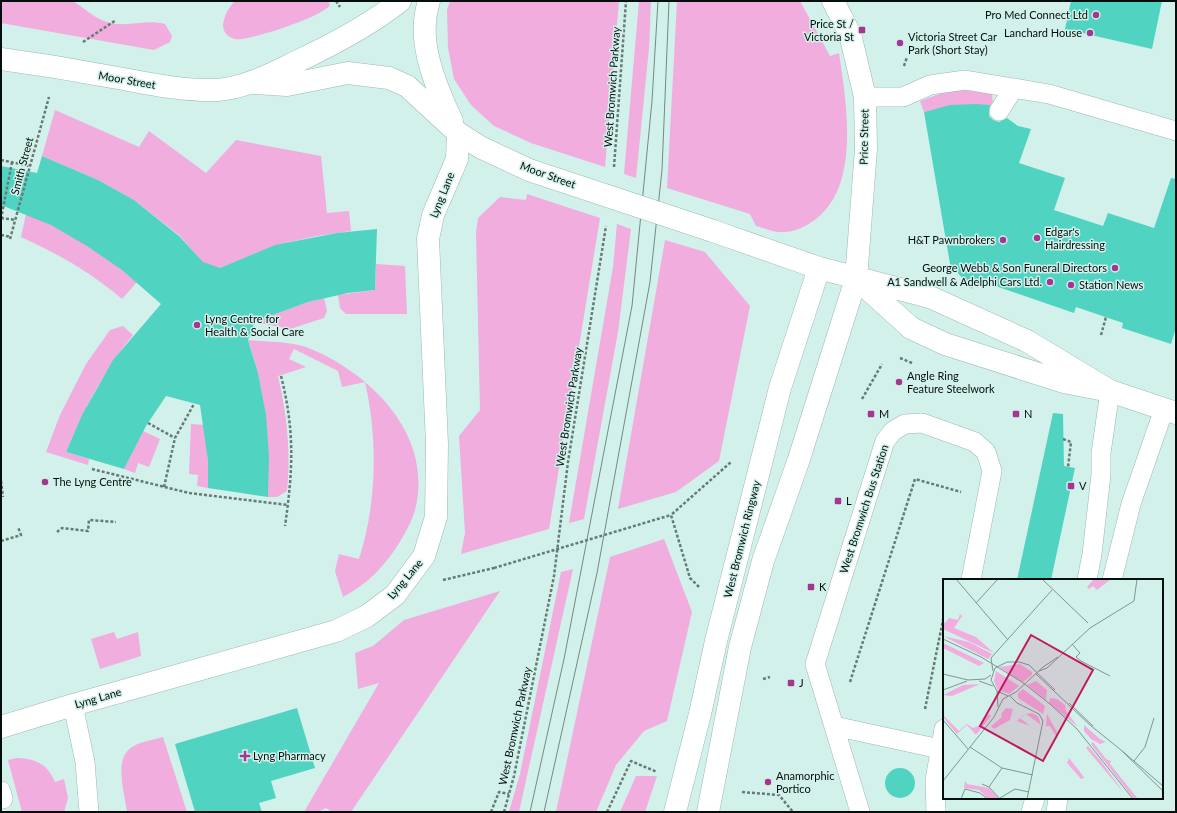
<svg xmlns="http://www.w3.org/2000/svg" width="1177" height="813" font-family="Lato,sans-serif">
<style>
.green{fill:#f0adde}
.building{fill:#51d3c2}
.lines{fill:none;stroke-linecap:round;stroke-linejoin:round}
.lane-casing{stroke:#9bb9b4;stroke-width:20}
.street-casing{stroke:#9bb9b4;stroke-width:23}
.secondary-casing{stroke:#9bb9b4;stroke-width:23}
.path{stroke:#667a76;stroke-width:2.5;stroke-dasharray:3 2;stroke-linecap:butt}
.lane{stroke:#fff;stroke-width:19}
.street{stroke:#fff;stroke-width:22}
.secondary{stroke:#fff;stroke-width:22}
.tram{stroke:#748985;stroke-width:1}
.secondary-bridge-casing{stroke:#9bb9b4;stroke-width:23;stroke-linecap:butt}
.path-bridge{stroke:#667a76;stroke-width:2.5;stroke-dasharray:3 2;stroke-linecap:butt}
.secondary-bridge{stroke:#fff;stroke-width:22}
.poi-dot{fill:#a63590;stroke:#d2f1eb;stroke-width:1.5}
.labels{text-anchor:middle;stroke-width:3;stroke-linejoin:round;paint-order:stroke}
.poi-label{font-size:11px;fill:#040e0c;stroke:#d2f1eb;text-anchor:start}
.street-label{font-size:11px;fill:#040e0c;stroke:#d2f1eb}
.inset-road{fill:none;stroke:#809692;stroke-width:1}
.view{fill:#c2185b;fill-opacity:0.15;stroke:#c2185b;stroke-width:2}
.inset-edge{fill:none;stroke:#040e0c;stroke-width:2}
</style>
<rect width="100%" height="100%" fill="#d2f1eb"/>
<path class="green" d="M1 1C12 1 69 0 74 2 86 9 96 20 111 23 129 27 147 19 165 24L172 36 170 42 154 50 1 23Z
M235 1H328L330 5C322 17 258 37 242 39 233 41 223 35 223 25 224 16 228 8 235 1Z
M450 1H619L605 167 531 143 494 126 471 105 454 79 448 48 447 10Z
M639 1H651L649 48 636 178 624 174Z
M677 1H800L830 56 839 53C846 101 861 185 816 219 806 226 796 232 783 232 775 233 764 228 756 226L750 214 667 188Z
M964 90 992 94 993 106C969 103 948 106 924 112L920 101 945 92Z
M55 110 139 147 149 131 206 173 236 140 321 156 327 213 349 211 351 231 317 236 276 245 220 268 205 265 179 235 134 200 98 180 42 156Z
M527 194 600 218 549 529 461 554 465 533 459 436 480 410 476 233 478 218 500 197 526 200Z
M26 214C67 229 105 254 137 282L122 299C89 271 60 255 21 237Z
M617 224 631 229 618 332 584 519 569 523 613 267Z
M665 240 705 252 750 306 719 461 676 492 618 509Z
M376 264 405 266 407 314H346L340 308 338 295 375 290Z
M324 298 327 311 324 318 290 329 254 322 308 302Z
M123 326 133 335C104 370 84 409 66 452L89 459 88 465 46 452 60 415 86 364 110 330Z
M248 340C268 342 292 341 311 349 373 375 434 437 415 510 412 521 406 531 401 540 386 565 369 583 343 597L335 571 339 554 359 559C377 503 378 439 365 382L342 387 338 371 294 349 289 359 306 367 278 376C287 415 291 452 287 491L277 497H268C269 443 266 391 248 340Z
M191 424 204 425 208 461V488L197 486 198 475 189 474Z
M143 431 160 439 149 467 138 463 135 473 124 469Z
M664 539 692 612 667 721 644 731 616 765 596 812H556L610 557Z
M573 569 519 812H509L520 774 561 572Z
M500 591 351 812H332L326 808 318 812H304L379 683 358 689 355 653 373 646 404 620Z
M114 632 117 639 138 632 141 656 100 669 91 639Z
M163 737 187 812H127C125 793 112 757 134 746 142 741 154 740 163 737Z
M17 758C37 759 47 764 55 782L64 779 68 798 64 812H22L8 760Z
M636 776H657L645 812H620Z"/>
<path class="building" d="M1071 1H1162L1152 49 1065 29Z
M976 104 990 105 989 116 993 120 999 122 1007 118 1018 126 1031 129 1019 163 1065 178 1054 210 1103 226 1108 213 1154 228 1171 178 1176 179V328L1171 344 1122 328 1123 323 1076 307 1074 313 975 279 972 289 950 264 924 112 950 105Z
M42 156 98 180 134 200 179 236 203 262 220 268 275 245 337 233 377 229 375 290 348 293 308 302 254 322 252 332 248 340 258 373 266 415 269 457 268 497 208 488V461L200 405 166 396 146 426 124 469 66 452 82 415 113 360 161 304 122 270 87 246 51 225 1 205V166L37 173Z
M1053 413 1063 414 1064 466 1075 468 1051 580H1017Z
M297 708 315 768 271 781 276 798 259 803 262 812H195L175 744Z
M885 783a15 15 0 1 1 30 0a15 15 0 1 1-30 0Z"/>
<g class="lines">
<defs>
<path id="lane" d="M865 97H903L930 85 965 80 1049 94 1176 131
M999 111 1014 88
M1087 580 1092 554 1101 475V453L1110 391
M1112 580 1131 504 1164 409
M73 705 85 762 89 812
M834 726 940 749
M1 791 3 799
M860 812 815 664 885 441 893 431 905 424 922 423 975 442 986 452 992 471 971 580
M936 812 935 780 944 729
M1031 812 1035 798
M1056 812 1058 798"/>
<path id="street" d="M1 727 73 705 336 631 367 616 395 595 424 556 436 517 437 444 428 239 433 215 457 159 458 133"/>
<path id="secondary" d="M429 1C427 8 425 15 425 23 422 53 439 94 452 121
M1 59C38 64 75 70 112 77 146 83 181 91 217 90 245 88 271 74 296 62 332 45 369 26 400 1
M254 83 287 85 348 73 389 78 407 86 458 133 480 147 529 170
M713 231 819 268 930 297 1027 341 1110 391
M859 281 911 328 945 344 1064 382 1110 391 1176 413
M675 812 700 714 716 641 780 388 819 268
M708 812 740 647 763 561 798 462 856 279 866 149 865 97 850 34 833 1"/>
</defs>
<use href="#lane" class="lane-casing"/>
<use href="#street" class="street-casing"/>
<use href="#secondary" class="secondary-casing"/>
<path class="path" d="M336 1 340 7
M83 42 116 20
M904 66 907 57
M1 160 30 166
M614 167 626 1
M1 218 16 220
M1 219 12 162
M1 235 11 237
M10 239 49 97
M1101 335 1106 317
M900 358 912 363
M281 376C295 431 293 470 285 526
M862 399 882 364
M148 423 175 438
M1063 439 1071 442 1068 467
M92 469 189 493 288 505
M1 481 3 497
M164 487 175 438 194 404
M57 532 62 528 88 531 89 520 116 522
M1 541 21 535 18 527
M443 580 494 568
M699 587 690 578 671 515 731 462
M763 679 770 677
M850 682 915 479 961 492
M925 709 944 615
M742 792 779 795 793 812
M491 812 499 792 509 794
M504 812 514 776 554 576 568 462 606 226
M607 812 631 761 657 772"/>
<use href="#lane" class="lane"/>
<use href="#street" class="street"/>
<use href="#secondary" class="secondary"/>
<path class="tram" d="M530 812 564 659 632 306 652 101 658 1
M544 812 597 573 650 282 662 170 669 1"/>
<defs>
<path id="secondary-bridge" d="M529 170 713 231"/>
</defs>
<use href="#secondary-bridge" class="secondary-bridge-casing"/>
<path class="path-bridge" d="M494 568 671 515"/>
<use href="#secondary-bridge" class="secondary-bridge"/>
</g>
<g class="poi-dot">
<circle cx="1096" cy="15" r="4"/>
<rect x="858" y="26" width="8" height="8" rx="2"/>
<circle cx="1090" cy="33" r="4"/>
<circle cx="900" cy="43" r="4"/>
<circle cx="1037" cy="238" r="4"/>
<circle cx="1003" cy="240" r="4"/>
<circle cx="1115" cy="268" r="4"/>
<circle cx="1050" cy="282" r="4"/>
<circle cx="1071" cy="285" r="4"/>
<circle cx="197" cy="325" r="4"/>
<circle cx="899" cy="382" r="4"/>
<rect x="867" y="410" width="8" height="8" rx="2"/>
<rect x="1012" y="410" width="8" height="8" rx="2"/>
<circle cx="45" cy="482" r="4"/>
<rect x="1067" y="482" width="8" height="8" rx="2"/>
<rect x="834" y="497" width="8" height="8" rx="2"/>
<rect x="807" y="583" width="8" height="8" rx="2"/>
<rect x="787" y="679" width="8" height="8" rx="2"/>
<path d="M243 750h4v4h4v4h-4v4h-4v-4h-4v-4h4z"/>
<circle cx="768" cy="782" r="4"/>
</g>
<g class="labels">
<g class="poi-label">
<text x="1088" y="19" text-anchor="end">Pro Med Connect Ltd</text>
<text x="854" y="28" text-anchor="end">Price St /<tspan x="854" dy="13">Victoria St</tspan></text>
<text x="1082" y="37" text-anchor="end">Lanchard House</text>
<text x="908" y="41">Victoria Street Car<tspan x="908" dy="13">Park (Short Stay)</tspan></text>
<text x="1045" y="236">Edgar's<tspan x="1045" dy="13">Hairdressing</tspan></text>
<text x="995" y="244" text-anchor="end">H&amp;T Pawnbrokers</text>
<text x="1107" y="272" text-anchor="end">George Webb &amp; Son Funeral Directors</text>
<text x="1042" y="286" text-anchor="end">A1 Sandwell &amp; Adelphi Cars Ltd.</text>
<text x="1079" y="289">Station News</text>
<text x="205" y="323">Lyng Centre for<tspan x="205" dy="13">Health &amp; Social Care</tspan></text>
<text x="907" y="380">Angle Ring<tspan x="907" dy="13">Feature Steelwork</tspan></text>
<text x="879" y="418">M</text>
<text x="1024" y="418">N</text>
<text x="53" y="486">The Lyng Centre</text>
<text x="1079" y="490">V</text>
<text x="846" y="505">L</text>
<text x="819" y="591">K</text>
<text x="799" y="687">J</text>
<text x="253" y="760">Lyng Pharmacy</text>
<text x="776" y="780">Anamorphic<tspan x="776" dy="13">Portico</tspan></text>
</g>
<g class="street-label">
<text transform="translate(127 80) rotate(10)" y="4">Moor Street</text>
<text transform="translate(612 87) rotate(-86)" y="4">West Bromwich Parkway</text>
<text transform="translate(864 137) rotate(-89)" y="4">Price Street</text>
<text transform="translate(22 166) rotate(-75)" y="4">Smith Street</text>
<text transform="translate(548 175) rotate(20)" y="4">Moor Street</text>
<text transform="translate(442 195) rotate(-68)" y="4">Lyng Lane</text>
<text transform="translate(569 407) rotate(-81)" y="4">West Bromwich Parkway</text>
<text transform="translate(864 509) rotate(-72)" y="4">West Bromwich Bus Station</text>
<text transform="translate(742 539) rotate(-76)" y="4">West Bromwich Ringway</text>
<text transform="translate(405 579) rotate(-50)" y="4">Lyng Lane</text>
<text transform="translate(98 698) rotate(-16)" y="4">Lyng Lane</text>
<text transform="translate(515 726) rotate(-78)" y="4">West Bromwich Parkway</text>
</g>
</g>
<g transform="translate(943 579)">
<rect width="220" height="220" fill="#d2f1eb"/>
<path d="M151 0H168L154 11 150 7 146 10 144 8ZM17 35 19 37 11 49 33 58 51 74 0 50V42L2 44 6 39 15 41ZM0 57 26 63 49 75 45 80ZM0 64 25 76 41 84 36 87 0 69ZM77 85 89 93V96L80 103 56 88ZM53 92 76 107 66 115 54 110 51 102ZM93 102 104 111 103 121 84 106ZM37 105 9 117 0 116 20 106ZM80 110 102 127 100 135 75 119V114ZM107 119 114 120 122 126 123 132 135 148 106 124ZM63 129 70 130 67 141 51 150 48 147 59 138 58 135ZM89 134 95 137 98 146 83 135 77 139 87 147 74 142 79 137 83 135ZM46 135 48 137 33 156 24 146 14 155 0 138V136L16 152 24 145 30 149 35 147ZM104 135 115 155 114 159 107 147H103ZM141 146 157 160 163 163 157 165 148 160 141 152ZM150 163 163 180 168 182 167 185 195 220H191L184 211 148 165ZM145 167 158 182 181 214 143 169ZM126 179 141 198V199L138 200 124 184ZM22 202 24 205 46 209 56 220H46L36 211 21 209Z" fill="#f0adde"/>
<path class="inset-road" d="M13 0 65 61M99 0 145 44M33 24 55 0M147 49 191 22 194 0M0 60 38 78 79 103 107 125 134 150 190 220M129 65 137 74 133 78 138 82 167 97M50 92 48 79 109 11M96 92 104 89 147 49M0 95 25 101 42 100 48 96M93 95 147 146 178 171 220 212M36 102 50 107M0 111 24 102M54 112 55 128M65 117 54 112 48 101 52 89 64 83H76L86 86 112 111M67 117 74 124 96 135 100 142 84 220M126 124 150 147M0 141 25 170M27 168 59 189 90 196M178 171 220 207M191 182 202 168 211 139M0 202 51 138 60 120 73 113 100 88 115 78M39 205 46 208 57 220M46 208 59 189M57 219 72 210 86 213M18 220 22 210 37 214 45 220"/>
<path class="view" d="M88 56 150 91 100 182 37 147Z"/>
<rect width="220" height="220" class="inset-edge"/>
</g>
<rect width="1177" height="813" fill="none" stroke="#040e0c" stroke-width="4"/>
</svg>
